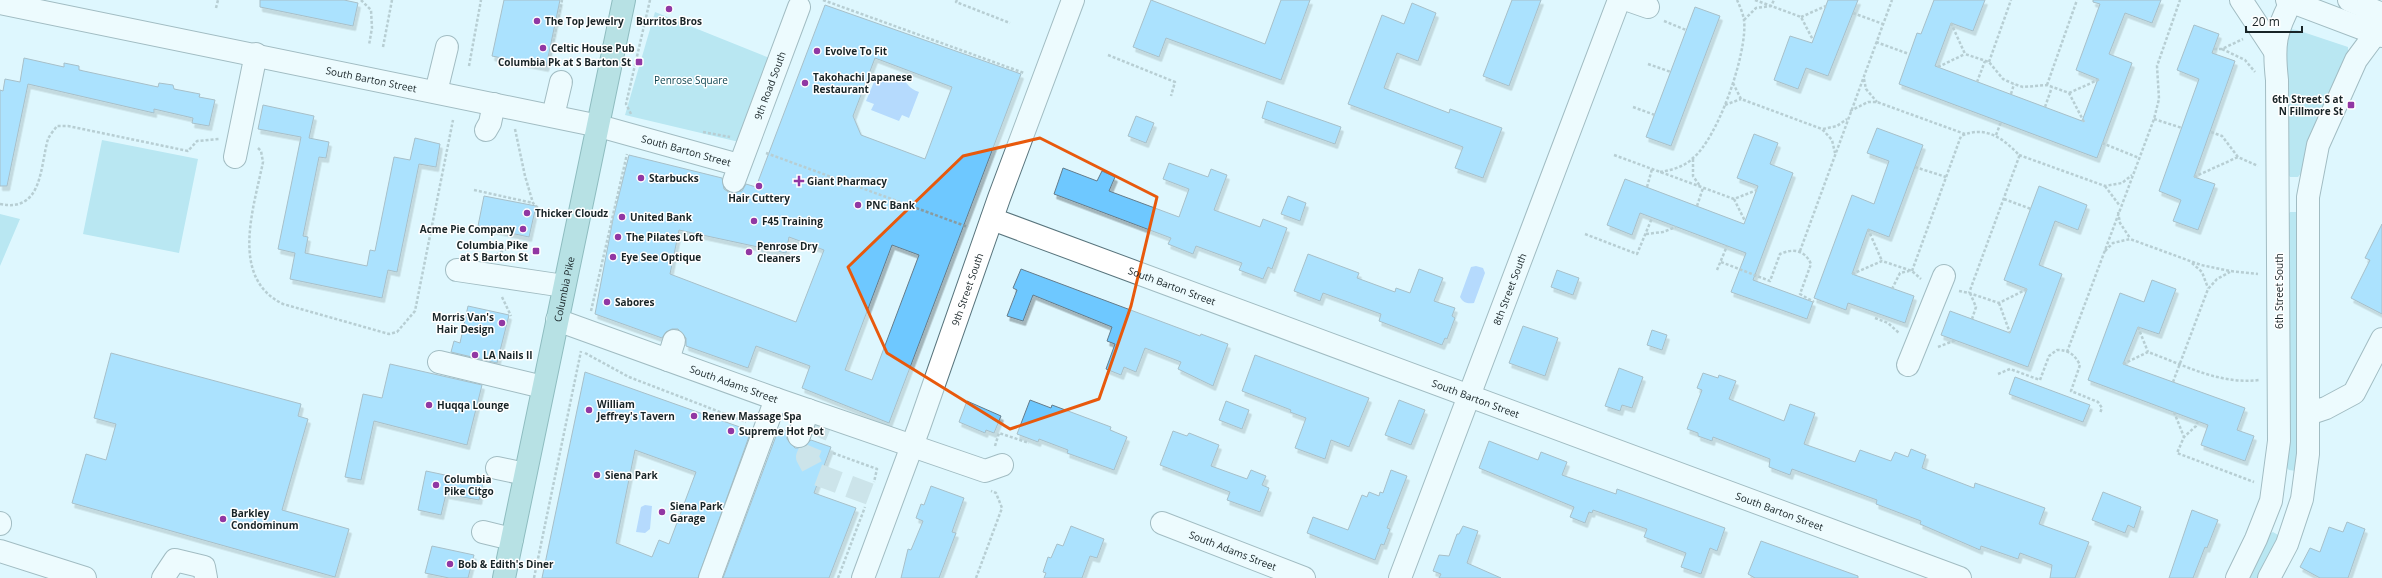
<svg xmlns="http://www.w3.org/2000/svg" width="2382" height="578" font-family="'Open Sans',sans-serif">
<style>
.green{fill:#8cd2e4}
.water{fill:#84b5fc}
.building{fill:#6ec8ff;stroke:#647b89;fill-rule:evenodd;filter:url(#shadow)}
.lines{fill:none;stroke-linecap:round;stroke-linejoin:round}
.minor-tunnel{stroke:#b6cdd3;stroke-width:22;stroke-dasharray:22 11;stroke-linecap:butt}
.minor-casing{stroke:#58747c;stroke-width:24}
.major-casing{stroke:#2d7475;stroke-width:24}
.path{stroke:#889ba0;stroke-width:2.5;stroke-dasharray:3 2;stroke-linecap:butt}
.minor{stroke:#fff;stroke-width:22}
.major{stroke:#88c5c5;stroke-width:22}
.marked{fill:none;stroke:#e8590c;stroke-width:3;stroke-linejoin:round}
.poi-dot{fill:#9137a3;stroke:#fff;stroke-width:1.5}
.labels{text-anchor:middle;stroke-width:3;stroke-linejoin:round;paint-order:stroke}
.poi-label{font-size:10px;font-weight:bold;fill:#182427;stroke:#fff;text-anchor:start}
.street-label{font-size:10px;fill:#182427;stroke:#fff}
.park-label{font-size:10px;fill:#0c4451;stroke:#fff}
</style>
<defs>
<filter id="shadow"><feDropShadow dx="2.5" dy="4.5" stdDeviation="0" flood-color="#0004"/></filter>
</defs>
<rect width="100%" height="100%" fill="#def7fe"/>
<path class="green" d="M655 12 772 59 739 142 625 115Z
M2288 29 2297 30 2348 47V55L2303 171 2298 177H2290L2286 171 2285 33Z
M102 140 198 159 179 253 83 234Z
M2290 212H2296L2300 218 2301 427 2296 471 2289 470 2285 466 2286 217Z
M0 214 20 219 0 266Z
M2273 532 2278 535 2279 541 2260 578H2245L2267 535Z"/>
<path class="water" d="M876 77C886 81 893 76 901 79 909 83 907 88 919 92L909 118 902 115 899 121 871 110 874 104 866 101Z
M1476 266 1483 268 1485 273 1474 303C1468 304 1463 303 1460 297L1471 267Z
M645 505 652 506 650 529 645 533 636 532 641 507Z"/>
<path class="building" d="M260 0H344L358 3 353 26 260 7Z
M504 0H560L546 67 492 56Z
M1151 0 1265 44 1281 0H1310L1281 80 1166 38 1159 57 1133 47Z
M1512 0H1541L1509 86 1483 76Z
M1828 0H1858L1828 76 1806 68 1798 89 1774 80 1790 36 1812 43Z
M1934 0H1985L1973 31 1951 23 1935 66 2082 121 2098 79 2076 70 2100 4 2093 2V0H2161L2152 23 2125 13 2109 54 2132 63 2097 158 1899 84 1917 33 1921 34Z
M1412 3 1436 13 1418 61 1397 53 1384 88 1449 113 1450 109 1502 128 1483 178 1455 168 1463 147 1348 104 1382 15 1404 24Z
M825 5 1021 74 889 423 802 388 810 366 756 346 748 368 686 346V338L678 329H672L666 332 662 338 595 314 613 219 629 155 722 178 724 189 730 193 742 191 746 184 756 187ZM875 58 952 87 925 159 861 135 853 116ZM679 230 786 253 789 237 824 250 796 322 670 274ZM892 245 919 255 872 380 845 370Z
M1695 7 1720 16 1671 146 1646 137Z
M2194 25 2219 34 2212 53 2235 61 2194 177 2215 184 2198 230 2173 221 2181 200 2159 191 2199 79 2177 70Z
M24 58 64 67V63L79 66V70L158 87 159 83 173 85 174 89 200 94 199 97 215 100 209 126 192 123 193 118 154 109V113L28 84 7 186H0V90L3 91 5 79 20 82Z
M1267 101 1341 127 1335 144 1262 118Z
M263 105 314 116 309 138 329 142 326 158 319 157 303 236 308 237 305 253 367 266 370 250 375 251 394 157 410 160 415 138 440 144 436 167 419 164 397 272 388 270 382 298 290 279 295 253 278 249 301 137 258 129Z
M1136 116 1154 123 1146 143 1128 136Z
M1877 128 1923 145 1889 237 1868 229 1852 274 1914 296 1905 323 1848 303 1846 310 1814 298 1852 195 1874 204 1889 161 1867 153Z
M1754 134 1778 143 1770 164 1793 173 1753 280 1813 302 1807 319 1731 292 1746 253 1640 213 1632 235 1607 225 1625 179 1744 224 1758 186 1737 178Z
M1169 163 1208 177 1211 169 1227 175 1214 210 1260 227 1263 219 1287 228 1272 269 1268 267 1263 279 1239 270 1242 263 1196 246 1193 254 1168 244 1171 238 1054 194 1063 168 1097 181 1102 171 1115 177 1109 191 1179 217 1189 189 1163 179Z
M2039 186 2087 205 2078 230 2055 221 2039 265 2062 274 2028 367 1941 335 1950 311 2010 333 2027 289 2004 280Z
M484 196 536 206 529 237 478 226Z
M1288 196 1306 203 1300 221 1281 214Z
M2382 224V314L2351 298 2370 260 2365 258Z
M1308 254 1359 273 1357 278 1395 292 1396 288 1410 293 1419 269 1443 278 1434 301 1455 308 1452 316 1455 318 1447 339 1445 338 1442 345 1379 321 1381 314 1323 293 1320 301 1294 291Z
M1021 269 1200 336 1201 334 1228 344 1213 386 1178 369 1181 362 1145 348 1136 372 1124 367 1121 375 1106 369 1115 344 1107 341 1112 327 1033 295 1023 321 1007 316 1017 290 1013 288Z
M1557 270 1579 278 1573 295 1551 287Z
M2152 280 2176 289 2159 334 2138 327 2123 364 2245 408 2237 430 2254 436 2245 461 2201 445 2208 425 2088 380 2120 293 2144 302Z
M468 306 509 315 497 363 451 352 454 341 460 343Z
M1523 326 1558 338 1545 376 1509 363Z
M1652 330 1667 335 1662 350 1647 345Z
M111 353 301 404 298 416 308 419 282 510 349 529 335 577 72 503 86 454 106 460 116 424 94 418Z
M1255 355 1369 398 1349 447 1331 440 1325 459 1295 448 1306 418 1290 412 1291 410 1242 391Z
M390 364 482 385 467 445 374 421 361 480 345 477 363 394 382 398Z
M1619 368 1643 377 1632 408 1622 405 1620 411 1605 406Z
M585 372 751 431 698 578H542ZM635 450 696 472 669 544 659 540 652 557 616 543Z
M1703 373 1718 378 1719 375 1736 381 1729 399 1784 421 1790 404 1815 413 1804 444 1855 462 1860 450 1891 461 1895 452 1908 457 1911 449 1926 455 1922 468 1974 488 1975 483 2045 508 2039 524 2089 542 2075 578H2050L2052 565 2020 553 2018 559 1981 546 1980 550 1920 524 1921 521 1876 504 1877 500 1792 469 1790 475 1769 467 1770 459 1713 437 1712 441 1698 436V433L1687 429 1702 390 1697 388Z
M2015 377 2090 405 2083 422 2009 394Z
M1030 400 1051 408 1052 405 1111 427 1110 430 1127 437 1114 470 1067 453 1068 450 1039 439 1038 442 1017 434Z
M1399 400 1425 410 1411 445 1385 435Z
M967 401 1001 416 994 433 986 430 985 433 959 422Z
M1226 401 1249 410 1242 429 1219 420Z
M779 428 787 431V439L795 448H802L811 440 831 447 814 493 856 508 829 578H723Z
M1173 431 1187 436 1189 433 1219 445 1211 466 1247 479 1251 470 1266 476 1262 485 1269 488 1260 512 1227 500 1230 492 1160 465Z
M1489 441 1538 460 1541 452 1567 462 1562 475 1616 494 1617 489 1725 528 1717 551 1710 548 1701 574 1681 567 1686 553 1644 537 1647 529 1593 510 1592 513 1589 512 1585 523 1570 517 1574 507 1479 468Z
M1391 470 1407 476 1387 528 1390 529 1384 545 1381 544 1375 560 1307 533 1313 517 1348 530 1362 495 1367 497 1369 492 1379 496 1380 492 1383 493Z
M426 471 483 483 479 500 446 494 441 515 418 510Z
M931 486 964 498 952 532 956 533 939 578H901L908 549 911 550 923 521 916 518 921 504 924 505Z
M2103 492 2141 507 2134 528 2128 525 2125 533 2092 520Z
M2192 510 2218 520 2207 548 2205 547 2193 578H2169Z
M2347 522 2365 529 2348 578H2320L2300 567 2310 548 2320 552 2329 527 2343 532Z
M1071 526 1104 539 1097 558 1090 556 1082 578H1044L1046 573 1043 572 1048 557 1051 558 1057 544 1063 546Z
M1463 526 1478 531 1467 563 1501 578H1439L1441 574 1433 571 1439 555 1449 556 1457 534H1459Z
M1761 541 1858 576V578H1755L1748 574Z
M432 546 474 555 468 578H449L425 573Z"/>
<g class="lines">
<path class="minor-tunnel" d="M824 416 807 457 816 474 891 502"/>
<defs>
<g id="minor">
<path d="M1628 0 1648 7"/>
<path d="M2241 0 2274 50"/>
<path d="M2287 0 2382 36"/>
<path d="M2349 0 2382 14"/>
<path id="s1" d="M0 3 599 126 739 165"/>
<path d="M436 92 447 47"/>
<path d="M553 116 561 82"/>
<path d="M486 130 490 123 494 104"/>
<path d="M235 157 256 54"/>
<path id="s2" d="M734 181 799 7"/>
<path id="s3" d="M992 219 1960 578"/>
<path d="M457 270 564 286"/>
<path id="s4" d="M557 320 776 399 985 471 1002 465"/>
<path d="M668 360 674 341"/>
<path d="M439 362 543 387"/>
<path d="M1908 365 1944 276"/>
<path d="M2308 414 2326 408 2354 393 2382 339"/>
<path d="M799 436 808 410"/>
<path d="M497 468 525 474"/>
<path d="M0 523V524"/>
<path id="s5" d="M1162 523 1304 578"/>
<path d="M483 532 512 539"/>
<path d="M0 551 85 578"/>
<path d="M163 578 175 560 204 567 206 578"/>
<path d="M710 578 776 399"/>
<path id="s6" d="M863 578 919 427 999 198 1073 0"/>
<path id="s7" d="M1400 578 1619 0"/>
<path d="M2237 578 2256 539 2271 501 2279 441 2277 80C2273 44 2275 32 2292 0"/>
<path d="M2269 578 2287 544 2302 499 2308 454V197L2318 145 2356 60 2382 25"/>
</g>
<g id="major">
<path id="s8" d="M504 578 624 0"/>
</g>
</defs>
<use href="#minor" class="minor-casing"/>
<use href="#major" class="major-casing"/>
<path class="path" d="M361 0 371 10 372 28 369 45
M823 0 1024 73
M957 0 956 2 1010 23
M1755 0 1801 17 1813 40
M216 8 218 0
M1853 13 1883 24
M1801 17 1826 6
M1744 20 1756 8 1771 6 1774 0
M1664 21 1686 30
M1951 23 1965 54 1989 62 2003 79 2014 84 2023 87 2047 85 2069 93 2084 122
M1876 42 1909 54
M383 47 392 0
M2214 49H2222L2243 39
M2222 49 2245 60 2255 72
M1108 55 1175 82 1171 96
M1989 62 2011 0
M1648 64 1671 72
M469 66 481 0
M548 66 562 0
M1938 67 1965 54
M1864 79 1866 89 1877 102
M1977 82 1985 61
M1733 83 1741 99 1822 129 1832 140 1835 153
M2047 85 2077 0
M2069 93 2100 79
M2011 94 2014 84
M1725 105 1741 99
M1633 107 1655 115
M2045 107 2052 87
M1850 111 1868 102H1877L1965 134
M631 114 626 104 650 0
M2154 119 2182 128
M515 129 525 176 533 203 548 218
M1823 129 1837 126 1847 119
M703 132 730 137
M2211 132 2222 136 2238 157 2258 166
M1996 135 2001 122
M2102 143 2139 158
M258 148 261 151 263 162C254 207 229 278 283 304L389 334 397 332 415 311 453 120
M766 153 968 227
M1614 155 1734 199 1757 190
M2019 155 2105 186 2122 183 2132 175
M1693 159V176L1700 186
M1915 167 1946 177
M1660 172C1672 170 1684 167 1693 158 1718 138 1748 52 1744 20 1743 14 1740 6 1737 0
M2194 177 2238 157
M2105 186 2120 206
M1647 187 1652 169
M474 190 533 203
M1734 199 1745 221
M2004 199 2031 209
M0 204C43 213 40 166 48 139 50 135 54 130 57 126H68L188 151 197 141 219 139
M1697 206 1703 188
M2118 212 2120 223 2130 238
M1868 229 1882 261
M1585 234 1637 254 1652 218
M1646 234 1663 232 1676 227
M1800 251 1892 0
M2105 251 2113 243 2130 239 2201 265 2230 271 2258 274
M496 255 516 243
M1721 262 1770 281 1780 254C1793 248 1805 250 1811 264L1800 294 1814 302
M2192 263 2202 272 2208 288
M1717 270 1727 246
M1912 271 1961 136C1985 125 2003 138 2019 155V157L1969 293
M1852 274 1882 261 1912 271 1921 279
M1892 289 1900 273 1909 271
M1959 291 1969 293 1999 303 2027 289
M1970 293 1976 307 1972 319
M502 297 511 316
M1999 303 2010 333
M591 311 627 154
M1875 318 1888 323 1899 333
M2138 327 2148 352
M1938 347 1956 340
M2067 352 2154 119 2159 99 2157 66 2180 0
M585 353 629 377 746 422
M2123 364 2148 352C2184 365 2220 385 2259 380
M1998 374 2010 369 2040 380 2049 356 2057 350C2069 350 2075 355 2080 365L2071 391 2098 402 2102 408 2100 413
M2173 382 2208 289 2217 279 2230 272
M2174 412 2184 437
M2198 421 2196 426 2184 437 2177 453 2254 482
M995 446 999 433 1029 443
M833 453 877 469 874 482
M534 578 581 351
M838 578 865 507
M976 578 1002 508 996 493 991 491"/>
<use href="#minor" class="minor"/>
<use href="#major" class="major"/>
</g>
<path d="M0 0H2382V578H0ZM1040 138 1157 197 1131 306 1099 399 1010 429 887 353 848 267 963 156Z" fill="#def7fe" fill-opacity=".55" fill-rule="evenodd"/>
<path class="marked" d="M1040 138 1157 197 1131 306 1099 399 1010 429 887 353 848 267 963 156Z"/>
<g class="poi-dot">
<circle cx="669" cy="9" r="4"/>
<circle cx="537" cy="21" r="4"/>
<circle cx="543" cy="48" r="4"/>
<circle cx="817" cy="51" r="4"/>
<rect x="635" y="58" width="8" height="8" rx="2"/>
<circle cx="805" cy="83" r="4"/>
<rect x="2347" y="101" width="8" height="8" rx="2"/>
<circle cx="641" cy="178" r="4"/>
<path d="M797 175h4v4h4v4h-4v4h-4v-4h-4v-4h4z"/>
<circle cx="759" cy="186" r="4"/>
<circle cx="858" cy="205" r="4"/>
<circle cx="527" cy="213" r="4"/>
<circle cx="622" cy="217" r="4"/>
<circle cx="754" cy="221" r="4"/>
<circle cx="523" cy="229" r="4"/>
<circle cx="618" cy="237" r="4"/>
<rect x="532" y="247" width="8" height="8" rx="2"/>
<circle cx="749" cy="252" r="4"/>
<circle cx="613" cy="257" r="4"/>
<circle cx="607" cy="302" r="4"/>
<circle cx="502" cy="323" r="4"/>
<circle cx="475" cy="355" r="4"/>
<circle cx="429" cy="405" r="4"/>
<circle cx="589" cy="410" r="4"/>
<circle cx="694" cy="416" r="4"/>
<circle cx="731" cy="431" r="4"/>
<circle cx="597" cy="475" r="4"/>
<circle cx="436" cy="485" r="4"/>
<circle cx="662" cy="512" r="4"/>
<circle cx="223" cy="519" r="4"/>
<circle cx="450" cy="564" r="4"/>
</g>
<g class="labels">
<g class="poi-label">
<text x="545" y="25">The Top Jewelry</text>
<text x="669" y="25" text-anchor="middle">Burritos Bros</text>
<text x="551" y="52">Celtic House Pub</text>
<text x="825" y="55">Evolve To Fit</text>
<text x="631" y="66" text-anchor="end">Columbia Pk at S Barton St</text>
<text x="813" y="81">Takohachi Japanese<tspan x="813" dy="12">Restaurant</tspan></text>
<text x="2343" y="103" text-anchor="end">6th Street S at<tspan x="2343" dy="12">N Fillmore St</tspan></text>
<text x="649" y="182">Starbucks</text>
<text x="807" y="185">Giant Pharmacy</text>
<text x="759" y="202" text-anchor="middle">Hair Cuttery</text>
<text x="866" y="209">PNC Bank</text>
<text x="535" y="217">Thicker Cloudz</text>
<text x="630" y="221">United Bank</text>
<text x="762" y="225">F45 Training</text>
<text x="515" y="233" text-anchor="end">Acme Pie Company</text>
<text x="626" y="241">The Pilates Loft</text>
<text x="528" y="249" text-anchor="end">Columbia Pike<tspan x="528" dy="12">at S Barton St</tspan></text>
<text x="757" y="250">Penrose Dry<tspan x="757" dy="12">Cleaners</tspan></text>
<text x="621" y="261">Eye See Optique</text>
<text x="615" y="306">Sabores</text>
<text x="494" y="321" text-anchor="end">Morris Van's<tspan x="494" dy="12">Hair Design</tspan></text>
<text x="483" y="359">LA Nails II</text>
<text x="597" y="408">William<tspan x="597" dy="12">Jeffrey's Tavern</tspan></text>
<text x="437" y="409">Huqqa Lounge</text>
<text x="702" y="420">Renew Massage Spa</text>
<text x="739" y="435">Supreme Hot Pot</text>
<text x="605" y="479">Siena Park</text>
<text x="444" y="483">Columbia<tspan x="444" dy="12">Pike Citgo</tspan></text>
<text x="670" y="510">Siena Park<tspan x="670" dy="12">Garage</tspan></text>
<text x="231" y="517">Barkley<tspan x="231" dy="12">Condominum</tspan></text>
<text x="458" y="568">Bob &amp; Edith's Diner</text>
</g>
<g class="street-label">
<text dy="4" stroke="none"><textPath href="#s1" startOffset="379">South Barton Street</textPath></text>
<text dy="4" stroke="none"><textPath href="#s2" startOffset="102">9th Road South</textPath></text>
<text dy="4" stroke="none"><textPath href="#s1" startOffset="702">South Barton Street</textPath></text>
<text dy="4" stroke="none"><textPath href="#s3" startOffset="192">South Barton Street</textPath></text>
<text dy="4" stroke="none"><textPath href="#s8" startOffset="295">Columbia Pike</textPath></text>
<text dy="4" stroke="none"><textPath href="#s6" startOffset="307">9th Street South</textPath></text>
<text dy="4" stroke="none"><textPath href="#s7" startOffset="309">8th Street South</textPath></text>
<text transform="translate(2279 291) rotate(-90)" y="4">6th Street South</text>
<text dy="4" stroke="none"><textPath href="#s4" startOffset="188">South Adams Street</textPath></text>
<text dy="4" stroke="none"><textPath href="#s3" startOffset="516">South Barton Street</textPath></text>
<text dy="4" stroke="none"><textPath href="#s3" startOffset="840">South Barton Street</textPath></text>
<text dy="4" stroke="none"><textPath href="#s5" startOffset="76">South Adams Street</textPath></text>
</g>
<g class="park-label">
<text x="691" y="84">Penrose Square</text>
</g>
</g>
<path d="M2246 26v6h56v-6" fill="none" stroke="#182427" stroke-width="2"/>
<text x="2252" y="26" font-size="12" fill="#182427" stroke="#ffffff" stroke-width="3" paint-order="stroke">20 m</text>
</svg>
